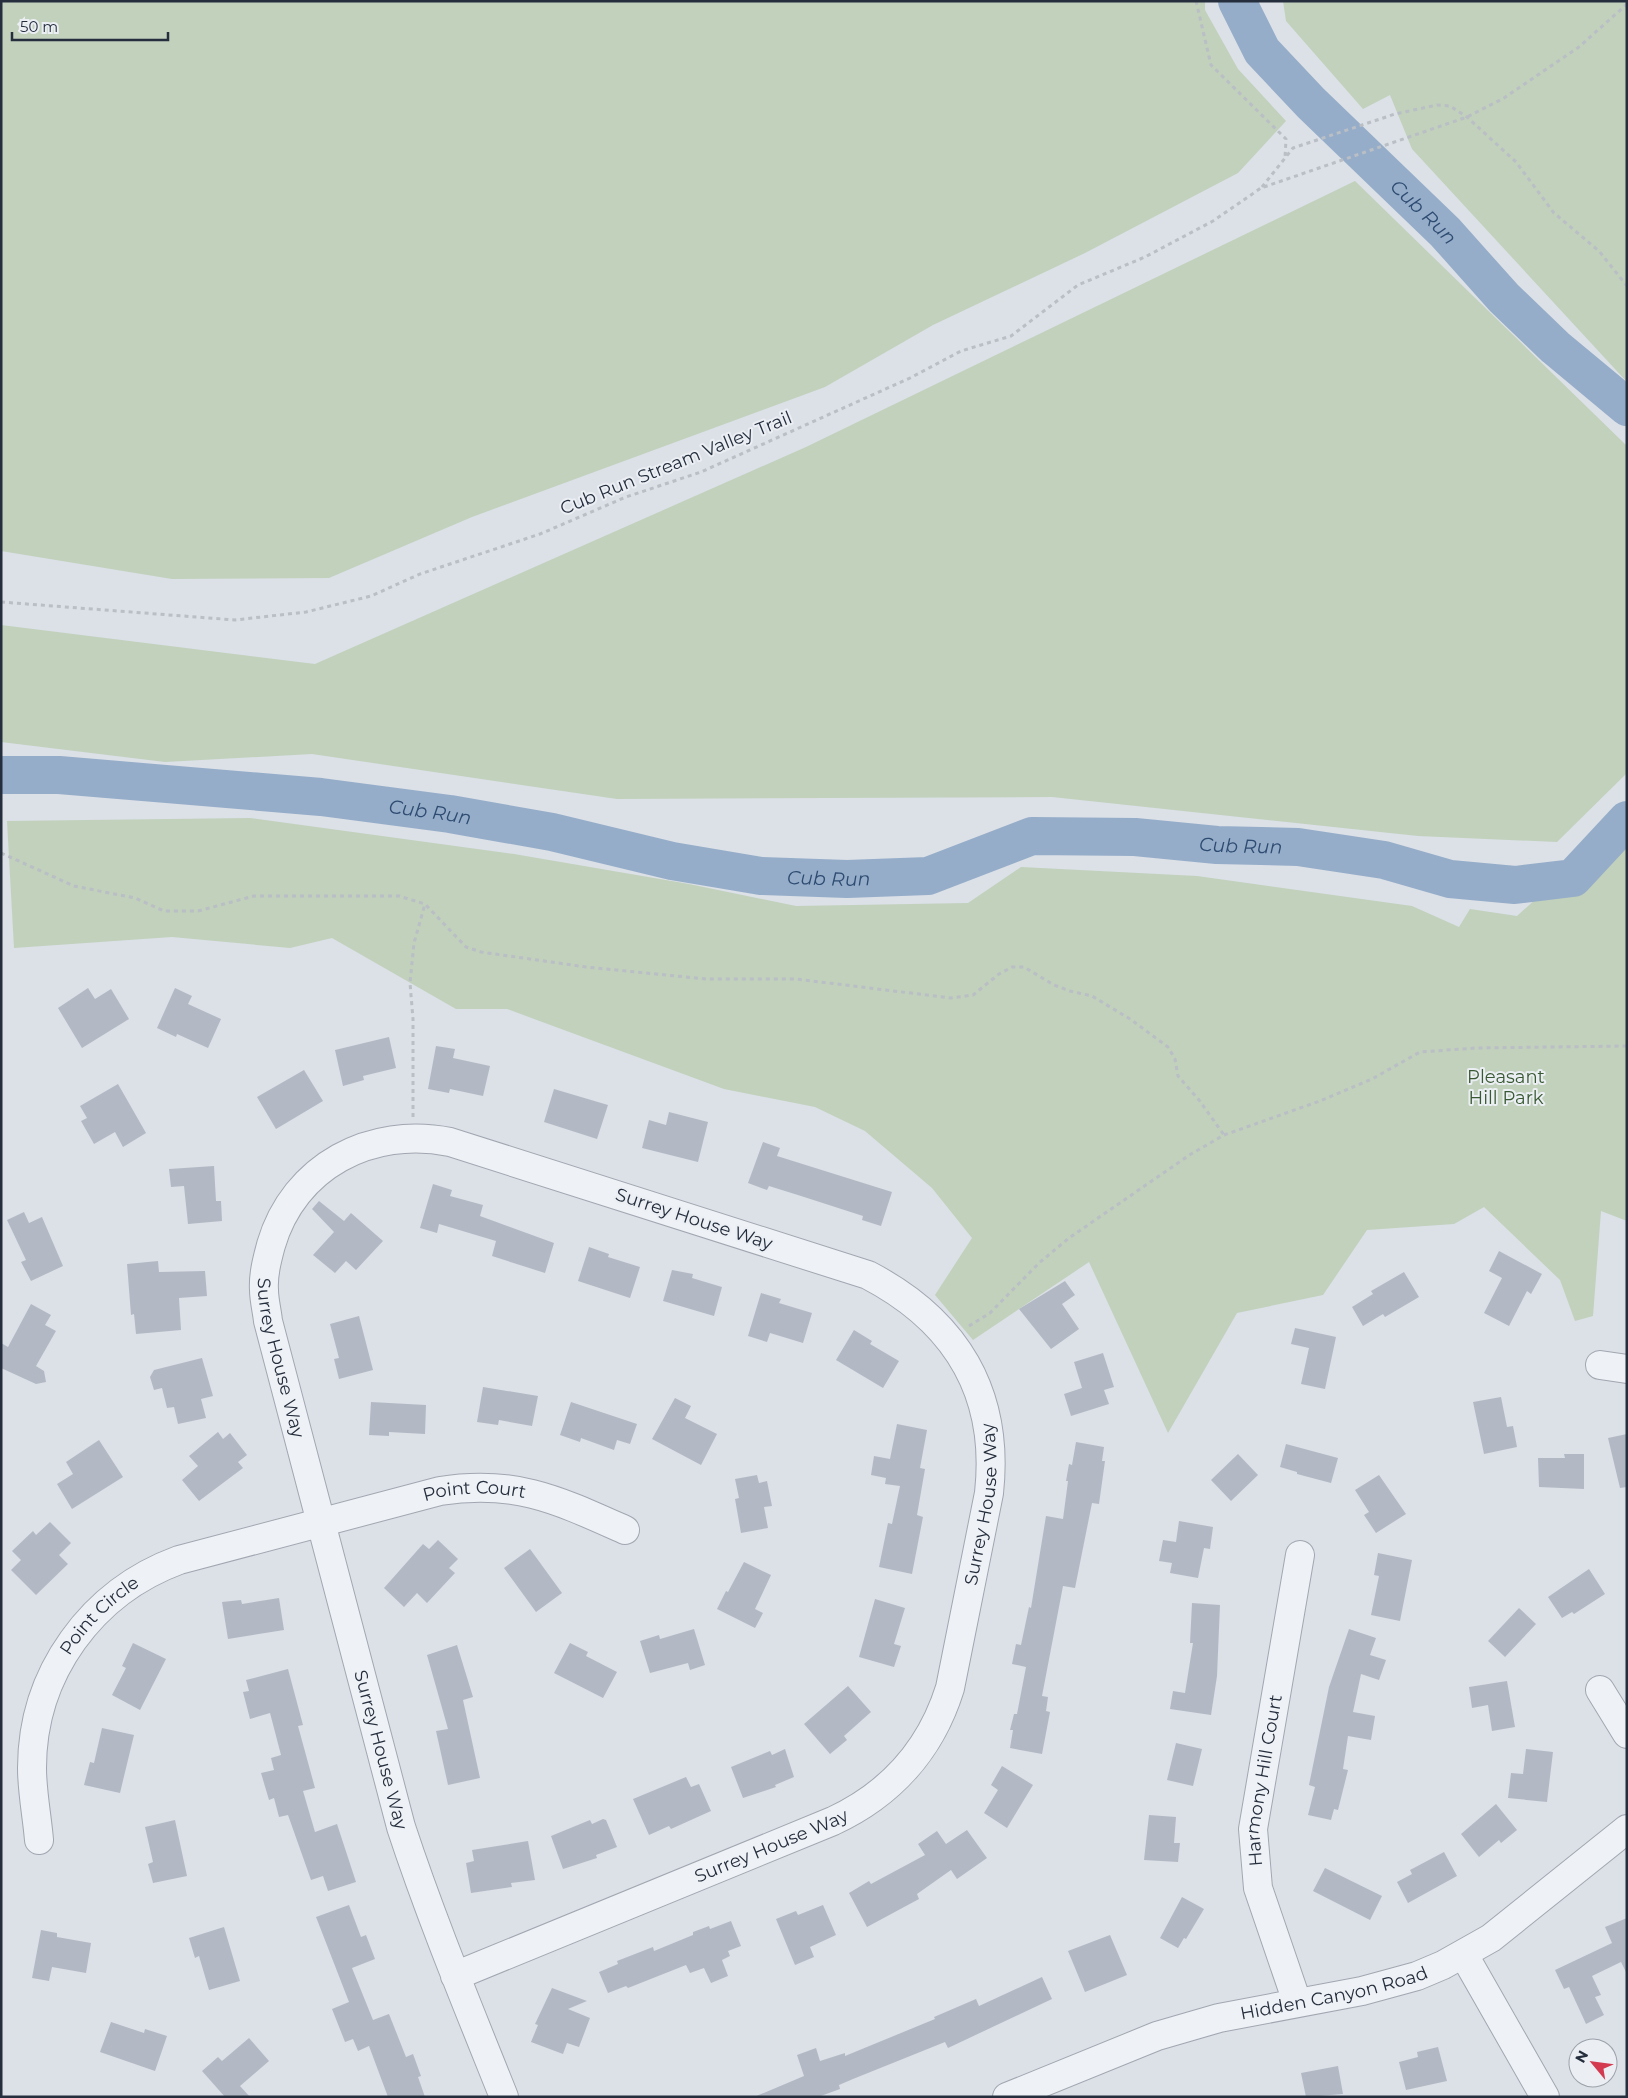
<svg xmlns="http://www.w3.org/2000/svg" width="1628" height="2098" font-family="Montserrat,sans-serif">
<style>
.green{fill:#c1d1bc}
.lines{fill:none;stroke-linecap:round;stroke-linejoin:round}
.river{stroke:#95adc9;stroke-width:38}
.building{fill:#b3b9c4}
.minor-casing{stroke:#a1a7b1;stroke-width:30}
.path{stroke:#babec5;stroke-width:3;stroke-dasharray:4 4;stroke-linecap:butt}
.minor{stroke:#eef1f5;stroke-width:28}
.labels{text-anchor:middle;stroke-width:4;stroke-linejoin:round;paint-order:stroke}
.street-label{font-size:18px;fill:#252e3d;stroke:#ebeff4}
.park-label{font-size:18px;fill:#395932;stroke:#ebeff4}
.water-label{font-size:19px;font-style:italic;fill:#2e4c72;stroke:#ebeff4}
</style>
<rect width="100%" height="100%" fill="#dce0e7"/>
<path class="green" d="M1 1H1205V10L1238 69 1286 121 1238 173 1085 253 933 325 825 387 472 517 329 578 172 579 1 551Z
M1283 1H1627V382L1412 149 1390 95 1363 109 1286 21Z
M1355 181 1627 446V773L1557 842 1418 836 1052 797 617 799 312 754 165 762 1 742V625L315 664 806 447Z
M1627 816V1221L1601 1211 1593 1316 1575 1321 1560 1280 1484 1207 1454 1224 1367 1230 1323 1295 1237 1313 1168 1433 1089 1262 973 1340 935 1295 972 1238 932 1188 865 1131 815 1107 724 1089 507 1009H456L332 938 290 948 172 937 14 948 7 821 250 818 514 854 689 884 796 906 968 903 1021 867 1197 876 1412 906 1459 927 1470 909 1517 916Z"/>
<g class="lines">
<g class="river">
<path id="s1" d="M1237 1 1262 51 1311 103 1445 232 1504 298 1555 347 1627 407"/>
<path id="s2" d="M1 775H59L321 797 450 814 552 832 672 861 761 876 847 879 928 876 1032 836 1135 837 1217 845 1298 847 1384 860 1450 879 1515 885 1573 878 1627 820"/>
</g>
</g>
<path class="building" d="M88 988 95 999 111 989 129 1019 82 1048 58 1008Z
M175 988 192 996 188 1004 221 1019 208 1048 177 1034 176 1037 157 1028Z
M389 1037 396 1068 363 1076 364 1080 343 1086 335 1050Z
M436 1046 455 1049 453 1058 490 1066 483 1096 450 1089 449 1093 428 1089Z
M304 1070 323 1101 276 1129 257 1097Z
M118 1084 146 1133 123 1147 115 1132 94 1144 81 1121 87 1118 80 1106Z
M554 1089 608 1105 597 1139 544 1122Z
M669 1112 708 1122 698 1162 642 1148 649 1120 666 1125Z
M763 1142 780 1148 777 1156 892 1192 881 1226 862 1220 863 1216 801 1196 769 1186 767 1190 748 1183Z
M214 1166 216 1201H221L222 1221 188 1224 184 1186 171 1187 169 1169Z
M433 1184 452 1190 450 1196 483 1205 480 1216 554 1243 545 1273 492 1256 496 1241 439 1224 437 1233 420 1228Z
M319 1201 344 1221 351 1213 383 1241 356 1270 346 1261 335 1273 313 1255 334 1232 312 1209Z
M24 1212 29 1223 42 1217 63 1266 31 1281 21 1262 26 1260 7 1220Z
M589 1247 609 1254 608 1257 640 1267 630 1298 578 1281Z
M1499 1251 1542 1274 1531 1294 1527 1291 1509 1326 1484 1313 1502 1278 1489 1271Z
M158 1261 159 1272 205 1271 207 1296 179 1298 181 1330 136 1334 134 1314 131 1315 127 1264Z
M672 1270 693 1274 692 1278 722 1287 714 1316 663 1301Z
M1404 1272 1419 1297 1385 1317 1383 1314 1363 1326 1352 1307 1373 1294 1371 1291Z
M1065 1281 1075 1295 1062 1304 1079 1329 1051 1349 1019 1309Z
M761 1293 781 1299 779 1303 812 1313 803 1343 770 1333 767 1342 748 1336Z
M31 1304 51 1315 45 1325 56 1331 36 1366 44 1371 46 1382 36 1384 1 1368V1343L8 1347Z
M359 1316 373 1370 339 1379 334 1359 339 1358 330 1324Z
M1295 1328 1336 1337 1325 1389 1301 1384 1309 1348 1291 1344Z
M854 1330 872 1341 870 1344 899 1361 883 1388 836 1360Z
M1103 1353 1114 1387 1104 1390 1109 1404 1071 1416 1064 1394 1082 1388 1074 1362Z
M202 1358 213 1396 201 1399 206 1418 178 1424 174 1407 167 1408 162 1388 154 1390 150 1377 154 1370Z
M483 1387 538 1396 532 1426 499 1420 498 1425 477 1422Z
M1501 1397 1507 1427 1513 1426 1517 1447 1484 1454 1473 1402Z
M675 1398 691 1406 685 1418 717 1434 701 1465 652 1439Z
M371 1402 426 1405 425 1434 389 1432V1436L369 1435Z
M571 1402 637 1424 630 1444 617 1440 614 1450 581 1438 580 1442 560 1435Z
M897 1424 927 1430 920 1468 925 1469 917 1515 923 1517 912 1574 879 1567 888 1523 892 1524 900 1486 885 1484 886 1478 871 1475 874 1456 890 1459Z
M218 1432 223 1439 230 1433 247 1455 238 1462 243 1468 199 1501 182 1480 198 1466 189 1456Z
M1627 1434V1487L1620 1488 1608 1438Z
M99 1440 123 1477 72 1509 57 1484 73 1474 66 1462Z
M1076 1442 1104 1447 1102 1461H1105L1099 1504 1092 1503 1075 1588 1063 1586 1042 1696 1048 1697 1046 1711 1050 1712 1042 1754 1010 1748 1013 1730H1010L1014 1714H1017L1026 1667 1012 1664 1016 1644 1021 1645 1029 1607 1031 1608 1046 1516 1063 1519 1068 1481H1066L1069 1464 1072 1465Z
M1286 1444 1338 1458 1331 1483 1297 1474V1472L1280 1467Z
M1238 1454 1258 1475 1231 1501 1211 1480Z
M1564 1454H1584V1489L1539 1487 1538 1458H1565Z
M757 1475 759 1483 767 1481 772 1506 764 1507 768 1528 741 1533 735 1499 739 1498 735 1479Z
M1379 1475 1406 1514 1376 1533 1364 1515 1369 1512 1355 1490Z
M1179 1521 1213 1527 1210 1549 1204 1548 1198 1578 1170 1573 1172 1563 1159 1561 1163 1540 1176 1542Z
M50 1522 71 1543 59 1555 68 1564 36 1595 11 1570 21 1560 12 1551 33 1531 36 1535Z
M438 1540 458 1559 449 1568 455 1573 427 1603 417 1593 404 1607 384 1588 423 1544 429 1549Z
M530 1549 562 1593 536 1612 504 1568Z
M1378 1553 1412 1560 1400 1621 1371 1615 1379 1576 1374 1575Z
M744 1562 771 1575 755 1609 763 1613 755 1628 717 1609 726 1591 728 1592Z
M1589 1569 1605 1594 1574 1614 1572 1612 1562 1618 1548 1597Z
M279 1598 284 1630 228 1639 222 1602 241 1600 242 1604Z
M875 1599 905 1608 894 1644 901 1646 894 1667 859 1657Z
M1192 1603 1220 1605 1217 1676 1211 1715 1170 1709 1173 1691 1185 1693 1193 1643H1190Z
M1519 1608 1536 1624 1505 1657 1488 1641Z
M694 1629 705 1665 690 1670 688 1663 650 1673 640 1641 659 1635 660 1639Z
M1349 1629 1376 1638 1370 1655 1386 1660 1379 1680 1361 1674 1353 1712 1375 1716 1371 1740 1348 1736 1343 1769 1348 1770 1338 1810 1334 1809 1331 1820 1308 1815 1315 1787 1309 1785 1329 1687Z
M133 1643 166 1659 140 1710 112 1695 126 1668 122 1666Z
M570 1643 588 1652 586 1656 617 1672 603 1698 554 1673Z
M457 1645 473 1697 463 1700 480 1778 448 1785 436 1731 448 1729 427 1655Z
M288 1669 303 1725 298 1726 315 1788 303 1791 315 1832 337 1824 356 1882 328 1891 323 1876 311 1880 288 1815 279 1817 274 1798 269 1800 261 1773 274 1770 271 1758 281 1755 270 1713 250 1719 243 1692 249 1691 246 1680Z
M1507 1681 1515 1727 1492 1731 1488 1705 1472 1708 1469 1687Z
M848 1686 871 1712 844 1736 847 1740 830 1754 804 1724Z
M102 1728 134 1735 120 1793 84 1785 90 1762 94 1763Z
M1176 1743 1202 1749 1193 1786 1167 1780Z
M785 1749 794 1777 775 1785 776 1787 743 1798 731 1767 770 1751 772 1755Z
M1526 1749 1553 1752 1547 1802 1508 1798 1511 1773 1523 1774Z
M1002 1766 1033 1785 1007 1828 984 1813 998 1790 991 1785Z
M686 1777 691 1787 699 1784 711 1811 671 1829 669 1826 649 1835 633 1799Z
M1496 1804 1517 1830 1501 1843 1499 1840 1479 1857 1461 1834Z
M1149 1815 1176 1817 1174 1843H1180L1178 1862 1144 1860Z
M603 1819 606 1820 617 1847 596 1855 597 1858 563 1869 551 1836 590 1820 592 1824Z
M175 1820 187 1876 153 1883 148 1864 153 1862 145 1827Z
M967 1830 987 1858 957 1879 951 1870 917 1894 919 1899 867 1927 849 1893 869 1881 871 1884 925 1855 918 1844 937 1831 946 1844Z
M528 1841 535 1880 511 1883 512 1887 471 1893 466 1863 474 1861 472 1850Z
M1444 1852 1457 1876 1408 1903 1397 1882 1412 1874 1410 1870Z
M1325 1868 1382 1896 1370 1920 1313 1891Z
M1182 1897 1204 1909 1186 1939 1184 1938 1178 1948 1160 1938Z
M349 1905 361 1937 366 1935 375 1959 352 1968 373 2020 389 2014 406 2057 413 2054 421 2076 418 2077 425 2097H388L369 2046 358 2051 353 2039 345 2042 332 2009 349 2002 316 1917Z
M823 1905 836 1935 810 1947 814 1957 795 1965 776 1919 796 1911 798 1915Z
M1627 1918V1974L1621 1962 1592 1976 1601 1995 1595 1997 1604 2015 1586 2024 1569 1987 1564 1989 1555 1970 1612 1943 1605 1927Z
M731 1921 741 1946 728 1951 730 1956 722 1960 728 1976 711 1983 704 1968 690 1973 686 1965 628 1988 626 1986 608 1993 599 1972 618 1964 617 1961 653 1947 654 1951 693 1935V1932L709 1926 710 1929Z
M224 1927 240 1981 209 1990 199 1956 195 1958 189 1938Z
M41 1930 57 1933V1937L91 1943 86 1973 52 1967 49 1981 32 1978Z
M1110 1935 1127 1975 1085 1992 1068 1951Z
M1042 1977 1052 1999 948 2048 945 2042 853 2079 839 2085 840 2089 818 2097H754L804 2076 797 2055 816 2048 820 2061 845 2053V2056L935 2019 934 2017 976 1999 979 2006Z
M552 1988 587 2001 568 2009 590 2018 579 2047 567 2043 563 2054 531 2042 538 2025 535 2024Z
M111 2022 144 2033 145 2029 167 2036 155 2071 100 2052Z
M249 2038 269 2061 240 2086 250 2097H225L202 2071 218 2057 222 2061Z
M1438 2047 1447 2081 1406 2090 1399 2062 1418 2057 1417 2052Z
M1338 2066 1343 2094 1306 2097 1301 2073Z"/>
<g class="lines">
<defs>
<g id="minor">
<path d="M1600 1365 1627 1369"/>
<path d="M1600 1690 1627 1734"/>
<path id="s3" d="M39 1840C37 1816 32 1792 32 1768 32 1673 92 1592 179 1560L440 1491C515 1479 558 1500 625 1530"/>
<path d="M1464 1955 1545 2097"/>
<path id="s4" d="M455 1976 833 1821C891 1794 931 1749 950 1688L989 1493C1000 1393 956 1321 868 1275L450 1142C371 1126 294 1166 271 1245 267 1260 263 1275 264 1290 264 1300 267 1311 268 1321L401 1827C431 1918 468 2007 504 2097"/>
<path id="s5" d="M1297 2002 1258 1888 1253 1829 1300 1555"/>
<path id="s6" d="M1007 2097 1157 2036 1219 2018 1362 1991 1417 1976 1443 1965 1491 1938 1627 1829"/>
</g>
</defs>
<use href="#minor" class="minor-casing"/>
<path class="path" d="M1196 1 1211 65 1286 139 1285 158
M1262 187 1293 148 1395 114 1437 105 1450 106 1467 117 1516 162 1554 213 1599 251 1627 286
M1 602 235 620 306 612 371 596 420 574 540 534 626 497 701 472 910 378 961 351 1011 336 1078 285 1145 257 1213 221 1261 188 1467 117 1504 98 1579 47 1627 4
M1 853 74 886 135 898 164 911H198L254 896H399L425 904 466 947 481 952 586 967 706 979H796L951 998 973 995 999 974 1012 967H1024L1054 985 1070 991 1092 996 1130 1019 1168 1047 1175 1059 1178 1076 1199 1100 1224 1135
M413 1117V1019L410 983 414 943 425 904
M969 1326 990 1313 1039 1263 1069 1238 1191 1154 1224 1135 1320 1101 1372 1079 1420 1052 1476 1048 1627 1046"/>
<use href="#minor" class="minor"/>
</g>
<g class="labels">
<g class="street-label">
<text transform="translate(676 463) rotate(-22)" y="6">Cub Run Stream Valley Trail</text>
<text transform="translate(694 1219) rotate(18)" y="6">Surrey House Way</text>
<text dy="6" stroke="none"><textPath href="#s4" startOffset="1839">Surrey House Way</textPath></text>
<text dy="6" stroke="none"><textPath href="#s3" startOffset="648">Point Court</textPath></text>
<text dy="6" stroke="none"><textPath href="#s4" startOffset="778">Surrey House Way</textPath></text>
<text dy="6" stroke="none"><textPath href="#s3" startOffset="245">Point Circle</textPath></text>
<text dy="6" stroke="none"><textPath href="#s4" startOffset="2244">Surrey House Way</textPath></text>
<text dy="6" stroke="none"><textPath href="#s5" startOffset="229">Harmony Hill Court</textPath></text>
<text dy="6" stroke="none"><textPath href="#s4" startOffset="342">Surrey House Way</textPath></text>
<text dy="6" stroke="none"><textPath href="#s6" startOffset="344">Hidden Canyon Road</textPath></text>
</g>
<g class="park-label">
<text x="1506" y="1083">Pleasant<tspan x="1506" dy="21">Hill Park</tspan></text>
</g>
<g class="water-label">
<text dy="7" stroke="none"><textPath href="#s1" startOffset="284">Cub Run</textPath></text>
<text dy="7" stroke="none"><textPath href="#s2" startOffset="431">Cub Run</textPath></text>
<text dy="7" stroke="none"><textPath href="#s2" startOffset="1256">Cub Run</textPath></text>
<text dy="7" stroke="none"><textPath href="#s2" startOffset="836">Cub Run</textPath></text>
</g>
</g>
<rect width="1628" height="2098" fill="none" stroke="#252e3d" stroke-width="5"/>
<g transform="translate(1593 2063) rotate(299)"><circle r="24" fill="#ebeff4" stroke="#9ca2ab"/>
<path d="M0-4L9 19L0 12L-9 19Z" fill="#d33a50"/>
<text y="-8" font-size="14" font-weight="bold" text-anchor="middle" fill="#252e3d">N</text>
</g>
<path d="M12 32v8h156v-8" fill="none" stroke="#252e3d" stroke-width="2.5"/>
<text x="20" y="32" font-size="15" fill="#252e3d" stroke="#ebeff4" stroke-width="4" paint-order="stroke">50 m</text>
</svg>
